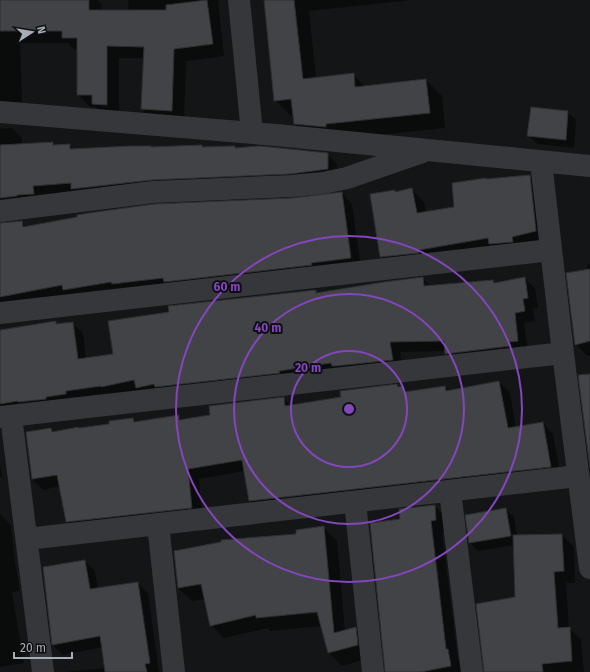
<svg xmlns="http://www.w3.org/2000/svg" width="590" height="672" font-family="'Fira Sans',sans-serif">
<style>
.shadow{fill:#0007}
.building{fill:#414346;stroke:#2f2f32}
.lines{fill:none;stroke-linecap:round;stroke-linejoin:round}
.minor{stroke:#36373b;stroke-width:22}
.ring{fill:none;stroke:#8446bd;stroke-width:2}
.centre{fill:#8446bd;stroke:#0f1011;stroke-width:2}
.ring-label{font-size:12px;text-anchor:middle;font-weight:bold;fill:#8446bd;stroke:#0f1011;stroke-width:4;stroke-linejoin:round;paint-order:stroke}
</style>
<rect width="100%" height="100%" fill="#141516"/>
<path class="shadow" d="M0 0H97L101 4V11H129L128 0H219L218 1 224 56 186 61 184 122 154 121 142 109 144 58H119V117L106 116 96 107H90L78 94V50H75L68 43H20L22 102 0 103Z
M265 0H412L309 11 316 78 353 74 365 87 426 80 442 96 445 128 341 139H310L295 124 294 115 291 116 275 100Z
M532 108 568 112 576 120 574 148 537 144 529 136Z
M12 128 22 138V145L52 143 55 146 69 145 74 150 201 146 204 148 235 147 237 149 327 154 337 164 338 179 0 215V129Z
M530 176 542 188 548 243 393 268 381 256 394 191 396 192 412 190 424 202 426 213 455 208 487 180Z
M342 193 352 204 361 268 0 310V224L21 222 26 227Z
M587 264H590V355L587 356 576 344 588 270Z
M422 278 431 287 493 281 496 283 524 278 535 288 538 308 533 309 535 321 524 323 528 351 457 364 446 353V351L400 352 403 370 0 408V331L55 322 58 325 72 323 83 333 86 359 114 355 315 291 318 294Z
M499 382 510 393 516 428 543 423 553 434 561 477 261 511 250 501 244 471 199 479 202 518 78 532 67 521 60 486 43 490 32 479 51 430 54 433 110 425 133 419 136 422 178 416 182 420 211 415 283 398 291 406 342 397 397 385 399 388 403 387 408 393 445 387 450 391Z
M0 464 2 477H0Z
M434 506 447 518V532L442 533 458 660 459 662 461 672H387L401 519Z
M505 509 514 517 517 536 562 535 574 547 575 583H566L569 628 581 640 584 672H485L516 598 515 545 478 551 470 543 467 516Z
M0 514 11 525 15 562 20 591 12 592 24 663 0 667Z
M323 527 337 541 345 631 355 628 369 641 370 658 342 666 329 653 322 626 270 631 268 628 224 638 211 625 205 599 192 601 178 588 297 535Z
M85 561 95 571 98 589 138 583 148 593 159 672H65L106 668 103 647 63 655 53 645Z"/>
<path class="building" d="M0 0H89V10H166V5L207 0 213 44 174 49 172 111 141 109 144 47 107 46V105L92 104V95H77V38H62V31H0Z
M264 0H294L303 79 354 73 355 87 426 79 430 113 326 124V127L294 124 291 99 274 101Z
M531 107 568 111 566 140 527 136Z
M53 142V145L70 144V149L131 146H151V147L202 145V147L235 146V148L260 146 328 153V169L290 174 152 180 71 189V183L33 186 34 194 17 195V196L0 198V145Z
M530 175 536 231 512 237 513 242 489 244 488 238 419 250V253L380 257 370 194 395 190V192L412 188 417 213 454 207 452 183 486 178V179Z
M342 192 351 258 311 263 312 265 164 282 163 278 112 284 111 282 63 290 62 285 0 297V223L22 221 23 227 77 217V215L89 213 154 204 292 198Z
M590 269V341L575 345 566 273Z
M423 277 424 286 493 280 494 283 525 277 528 298 523 299 525 311 515 313 518 341 509 342 510 346 445 354 444 341 390 342 393 360 335 366H332L331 363 279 371 280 373 155 387 154 384 136 388 134 380 101 387V386L66 391V394L46 397V399L18 402 17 401 0 404V330L56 321V324L73 322 78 359 113 354 108 321 169 312 168 306 316 290V293L384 282Z
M590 374V468L578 375Z
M499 381 508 428 543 422 551 467 249 501 242 460 188 469 192 508 66 522 57 475 32 479 26 432 51 428 52 432 79 427V428L109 424V421L133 418 134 422 179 415V420L210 415 209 406 284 397 285 406 341 397 340 391 397 384 398 387 403 386 404 392 445 386 446 391Z
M435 505 436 520 431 521 446 649H448L451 666 421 672H385L370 523 400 519 399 509Z
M506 508 511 536 469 543 465 515Z
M324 526 334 633 356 627 358 645 328 653 317 612 256 618V615L210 626 201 584 178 588 174 551 221 542V540L296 534V530Z
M562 534 564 571 554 572 558 628 570 627 572 661 542 664 543 672H484L476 604 515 597 513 535Z
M85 560 90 589 138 582 150 663 145 664 147 672H105L100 636 52 645 43 567Z"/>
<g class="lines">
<path class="minor" d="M239 0 252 133
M0 112 276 135 590 166
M0 211 153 192 291 186 323 183 347 178 422 152
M0 313 551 250
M563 353 590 568
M11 416 43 672
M0 417 563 353 541 162
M450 491 472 672
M355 502 373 672
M158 524 174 672
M27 539 578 476"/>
</g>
<g class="ring">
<circle cx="349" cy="409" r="58"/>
<circle cx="349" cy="409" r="115"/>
<circle cx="349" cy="409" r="173"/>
</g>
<circle cx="349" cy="409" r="6" class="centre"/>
<g class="ring-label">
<text x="227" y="291">60 m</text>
<text x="268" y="332">40 m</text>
<text x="308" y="372">20 m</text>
</g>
<g transform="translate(32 32) rotate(78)" stroke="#0f1011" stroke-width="3" paint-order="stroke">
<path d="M0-3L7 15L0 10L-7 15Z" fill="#a7adb6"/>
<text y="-6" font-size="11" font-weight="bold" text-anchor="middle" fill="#a7adb6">N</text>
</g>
<path d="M14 652v6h58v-6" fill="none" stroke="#a7adb6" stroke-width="2"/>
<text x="20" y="652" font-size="12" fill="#a7adb6" stroke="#0f1011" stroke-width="3" paint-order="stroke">20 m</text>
</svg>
